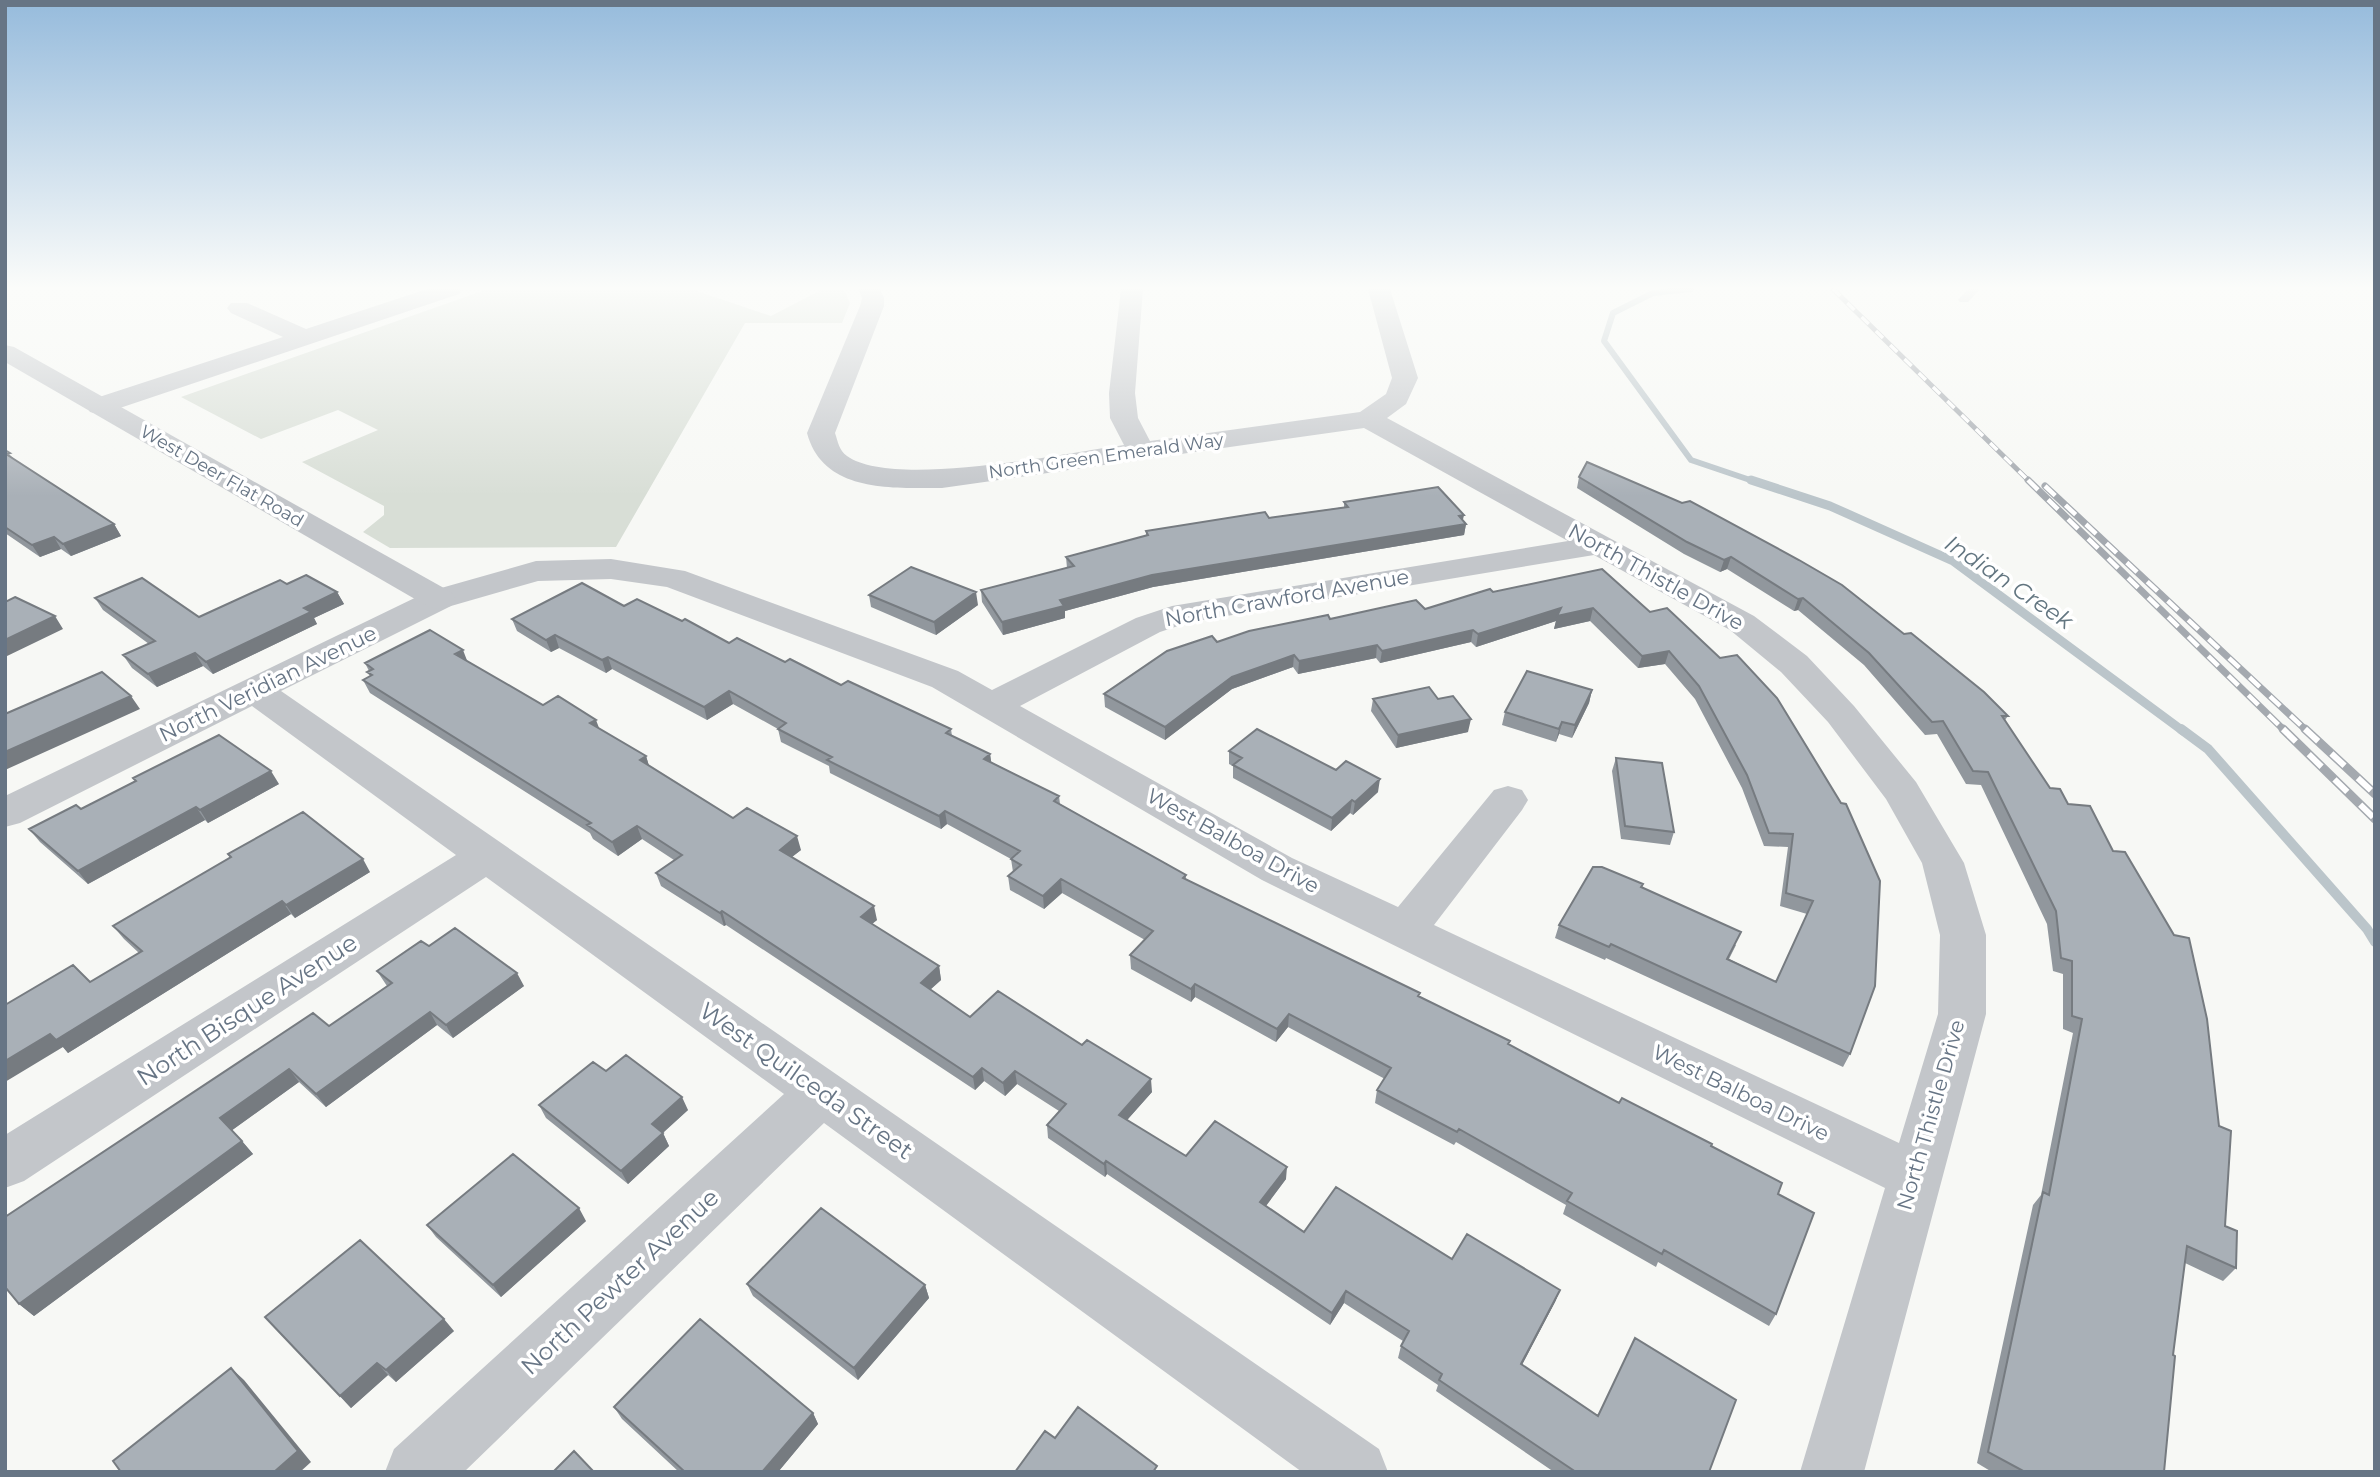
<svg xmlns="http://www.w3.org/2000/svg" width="2380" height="1477" font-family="Montserrat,sans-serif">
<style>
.green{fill:#d8ded6}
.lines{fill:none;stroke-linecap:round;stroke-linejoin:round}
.stream-far2{stroke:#bbc5ca;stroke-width:6}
.stream-far1{stroke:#bbc5ca;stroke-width:9}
.stream{stroke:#bbc5ca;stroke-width:10}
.service{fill:#c3c6ca;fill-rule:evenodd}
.minor{fill:#c3c6ca;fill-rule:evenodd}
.tertiary{fill:#c3c6ca;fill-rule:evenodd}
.rail-far2-casing{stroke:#a4a9af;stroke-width:5}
.rail-far1-casing{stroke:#a4a9af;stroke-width:7}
.rail-casing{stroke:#a4a9af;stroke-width:9}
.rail-far2{stroke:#fff;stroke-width:3.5;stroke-dasharray:10;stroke-linecap:butt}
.rail-far1{stroke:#fff;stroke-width:4.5;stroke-dasharray:14;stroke-linecap:butt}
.rail{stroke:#fff;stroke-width:6;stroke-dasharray:18;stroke-linecap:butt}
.wall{fill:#91979d}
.shaded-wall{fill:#767b80}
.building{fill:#a9b0b7;stroke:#767b80;stroke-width:2}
.labels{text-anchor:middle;stroke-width:7;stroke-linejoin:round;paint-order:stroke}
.far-street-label{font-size:18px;fill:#677585;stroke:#fff}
.street-label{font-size:21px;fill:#677585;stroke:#fff}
.water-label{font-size:23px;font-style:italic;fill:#637681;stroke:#fff}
.near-street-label{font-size:24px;fill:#677585;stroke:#fff}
</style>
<rect width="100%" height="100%" fill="#f7f8f5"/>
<path class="green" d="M488 289H691L771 316 823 289 844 290 850 303 842 323H745L616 547 390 548 363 532 384 515V506L302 462 378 430 338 410 261 439 181 397Z"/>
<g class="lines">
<path class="stream-far2" d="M1691 289 1653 293 1613 313 1604 341 1691 460 1756 482"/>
<path class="stream-far1" d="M1751 480 1830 506 1953 561 2183 731"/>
<path class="stream" d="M2181 729 2208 749 2367 929 2375 942"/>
<path class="service" d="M1968 289H1980L1968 302H1960L1958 300Z"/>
<path class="minor" d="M427 289H462L459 294 108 412 99 414 90 412 86 406 90 400 283 337 231 313 227 308 231 303H247L306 329Z
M858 289H880L884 298V306L835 433C838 442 839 450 847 456 892 489 1066 453 1124 445L1110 418 1109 393 1121 289H1143L1135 393 1138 418 1150 441 1360 412 1386 394 1392 378 1368 289H1390L1418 378 1406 404 1387 418 1754 616 1807 656 1854 706 1916 782 1964 863 1986 935V1014L1864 1472H1800L1885 1188 1262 880 932 687 667 587 611 579 538 581 451 606 281 691 1379 1449 1388 1472H1302L824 1123 464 1472H385L394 1449 784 1094 486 877 24 1181 5 1188V1135L456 855 252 706 20 823 5 827V796L427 592 536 561 611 559 685 571 958 671 992 690 1136 618 1172 606 1568 541 1364 428 942 488C892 488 823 493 807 433L860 306 862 298ZM1594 555 1730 630 1781 672 1828 722 1886 799 1922 863 1940 935 1938 1014 1899 1143 1434 925 1522 810 1528 800 1522 790 1508 786 1494 790 1398 907 1292 858 1020 706 1160 632 1190 622Z"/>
<path class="tertiary" d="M5 345 14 347 451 592 456 599 451 606 439 609 427 606 5 362Z"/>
<defs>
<path id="rail-far2" d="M1833 289 2030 482"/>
<path id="rail-far1" d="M2028 480 2285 731
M2045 486 2307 731"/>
<path id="rail" d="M2283 729 2375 819
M2305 729 2375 794"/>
</defs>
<use href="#rail-far2" class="rail-far2-casing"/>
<use href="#rail-far1" class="rail-far1-casing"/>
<use href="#rail" class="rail-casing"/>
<use href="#rail-far2" class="rail-far2"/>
<use href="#rail-far1" class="rail-far1"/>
<use href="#rail" class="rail"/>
</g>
<path class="wall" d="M5 450 14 459 114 524 121 536 71 556 61 549 40 557 5 533Z
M1587 462 2008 716 2005 720 2225 1226 2236 1268 2223 1281 2185 1263 2173 1355 2164 1472H1992L1977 1463 2033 1205 2041 1195 2073 1033 2063 1029V974L2053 971 2047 924 1981 785 1966 784 1937 734 1925 735 1864 665 1798 610 1794 611 1727 569 1720 572 1684 554 1577 488 1579 477Z
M1344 502 1463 520 1466 524 1464 535 1153 587 1065 611V618L1003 635 982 602 981 590 1067 568 1066 557 1146 536V531L1269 518 1344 507Z
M287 584 337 592 344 604 314 618 317 624 213 674 203 666 157 687 132 668 123 655 149 644 103 610 95 598 199 617Z
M1493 592 1650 612 1720 658 1777 698 1850 1054 1843 1067 1606 958 1605 960 1555 938 1559 925 1643 884 1642 888 1736 945 1729 959 1776 982 1807 914 1780 906 1788 847 1764 846 1742 788 1695 699 1665 664 1638 668 1590 621 1554 629 1556 621 1476 647 1471 642 1380 663 1376 658 1298 674 1293 667 1232 689 1165 740 1105 707 1104 694 1217 642 1330 619 1425 609Z
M869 595 978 605 936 635 871 607Z
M624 606 785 662 951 729 952 736 990 754 991 762 1059 796 1060 804 1186 875V879L1419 997 1619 1103 1711 1146 1778 1194 1776 1314 1769 1326 1658 1262 1656 1267 1563 1214 1566 1205 1456 1142 1454 1145 1375 1103 1377 1090 1385 1079 1288 1027 1276 1042 1195 997 1191 1002 1131 969 1130 955 1145 940 1062 893 1044 909 1010 890 1008 876 1013 872 1011 859 947 824 941 829 830 773 829 766 781 742 778 729 733 704 707 720 612 669 606 673 559 648 551 652 517 631 512 619Z
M468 662 543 705 599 729 646 756 649 766 733 818 801 850 792 857 877 920 872 924 939 966 941 980 930 990 970 1017 1152 1092 1127 1120 1186 1156 1286 1179 1266 1206 1304 1232 1452 1259 1560 1290 1555 1302 1522 1365 1598 1416 1709 1472H1554L1436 1391 1438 1385 1398 1358 1401 1346 1403 1341 1344 1303 1330 1325 1107 1174 1105 1177 1048 1138 1047 1125 1059 1111 1017 1084 1005 1096 984 1081 975 1090 726 925 724 926 661 886 656 873 674 860 642 839 618 856 593 839 590 833 370 693 363 680 370 676 367 672 369 671 365 663Z
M1592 690 1589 703 1572 738 1559 734 1556 742 1502 725 1505 712Z
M1373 699H1438L1468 732 1396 748 1371 711Z
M1229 751 1378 792 1353 815 1350 813 1331 831 1233 778V766L1229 764Z
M1616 758 1674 832 1670 845 1621 839 1612 771Z
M133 778 279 784 208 823 205 820 88 884 40 842 29 829 81 809 135 781Z
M228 854 370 872 295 918 291 914 68 1053 63 1047 90 982 139 953 124 939 113 926 230 858Z
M429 946 524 986 453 1038 437 1025 326 1107 299 1082 232 1130 253 1154 34 1316 19 1304 9 1291 329 1026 387 986 377 971Z
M606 1071 688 1110 663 1133 669 1146 628 1184 546 1118 539 1105Z
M586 1221 501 1297 436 1237 427 1225Z
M747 1284 925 1285 929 1298 858 1380 753 1296Z
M265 1317 454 1331 396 1382 388 1375 351 1408Z
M614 1407 813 1413 818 1424 778 1472H679L622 1419Z"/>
<path class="shaded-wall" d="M1464 515 1462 524H1466L1464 535 1153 587 1065 611V618L1003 635 1002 622 1060 600 1152 575Z
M114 524 121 536 71 556 63 544Z
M54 537 61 549 40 557 32 545Z
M1731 557 1727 569 1720 572 1724 560Z
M337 592 344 604 314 618 317 624 213 674 206 662 304 608Z
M976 592 978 605 936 635 934 622Z
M1803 598 1798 610 1794 611 1798 599Z
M1561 608H1593L1590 621 1554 629 1556 621 1476 647 1478 634Z
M55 616 63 629 5 657V640Z
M1473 630 1471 642 1380 663 1382 651Z
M555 635 559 648 551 652 546 640Z
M1377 645 1376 658 1298 674 1299 661Z
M463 650 468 663 455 654Z
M1669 651 1665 664 1638 668 1642 656Z
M195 653 203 666 157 687 148 674Z
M1294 655 1293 667 1232 689 1165 740V727L1232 677Z
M608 657 612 669 606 673 602 660Z
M1592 690 1589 703 1572 738 1575 725Z
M729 691 733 704 707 720 704 707Z
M131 696 140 709 5 770V752Z
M1471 719 1468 732 1396 748 1398 735Z
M596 720 601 733 590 723Z
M1562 722 1559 734 1556 742 1559 729Z
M990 754 992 767 984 759Z
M646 756 650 769 640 760Z
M271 771 279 784 208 823 200 810Z
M1380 779 1378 792 1353 815 1355 802Z
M1352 800 1350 813 1331 831 1332 818Z
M196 807 205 820 88 884 78 871Z
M945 811 947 824 941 829 939 816Z
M637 826 642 839 618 856 612 842Z
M797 836 801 850 784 863 780 850Z
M363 859 370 872 295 918 286 905Z
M1061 879 1062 893 1044 909 1043 896Z
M282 901 291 914 68 1053 63 1047 5 1082V1061L50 1034Z
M874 906 877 920 864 930 861 917Z
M722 911 726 925 724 926 720 913Z
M939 966 941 980 923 996 921 983Z
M517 973 524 986 453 1038 446 1025Z
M1195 984V997L1191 1002V989Z
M430 1012 437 1025 326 1107 316 1094Z
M1289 1014 1288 1027 1276 1042 1277 1029Z
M982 1068 984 1081 975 1090 973 1077Z
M289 1069 299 1082 231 1131 220 1118Z
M1015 1071 1017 1084 1005 1096 1003 1083Z
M1151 1079 1152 1092 1120 1128 1119 1115Z
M682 1097 688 1110 658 1137 652 1124Z
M663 1133 669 1146 628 1184 621 1171Z
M242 1141 253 1154 34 1316 19 1304Z
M1106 1161 1107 1174 1105 1177 1104 1164Z
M1287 1167 1286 1179 1259 1215 1260 1202Z
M579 1208 586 1221 501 1297 493 1285Z
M925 1285 929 1298 858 1380 854 1368Z
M1560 1290 1555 1302 1516 1376 1521 1364Z
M1346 1291 1344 1303 1330 1325 1332 1313Z
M444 1319 454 1331 396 1382 386 1370Z
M377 1363 388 1375 351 1408 340 1396Z
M231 1368 244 1380 311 1462 300 1472H274Z
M813 1413 818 1424 778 1472H762Z"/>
<path class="building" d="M5 450 10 453 6 454 114 524 63 544 54 537 32 545 5 527Z
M1587 462 1682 503 1690 501 1799 560 1842 585 1904 634 1911 633 1984 692 2008 716H2002L2050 788 2060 789 2068 804 2090 806 2113 851 2125 852 2174 935 2189 938 2207 1019 2219 1126 2231 1131 2225 1226 2237 1231 2236 1268 2187 1246 2173 1355 2175 1356 2164 1472H2025L1988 1452 2043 1192 2049 1195 2082 1019 2072 1016V961L2061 958 2056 911 1988 772 1973 771 1943 721 1932 722 1869 653 1803 598 1798 599 1731 557 1724 560 1687 542 1579 477Z
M1438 487 1464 515 1459 516 1466 524 1152 575 1060 600 1064 606 1002 622 981 590 1074 566 1066 557 1148 535 1146 531 1265 512 1269 518 1348 507 1344 502Z
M911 567 976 592 934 622 869 595Z
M1602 569 1650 612 1667 608 1720 658 1737 655 1777 698 1841 803 1846 804 1880 881 1875 986 1850 1054 1611 944 1609 947 1559 925 1593 867H1602L1643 884 1641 887 1741 932 1727 959 1776 982 1813 901 1786 893 1793 834 1769 833 1747 775 1699 686 1669 651 1642 656 1593 608 1557 616 1561 608 1478 634 1473 630 1382 651 1377 645 1299 661 1294 655 1232 677 1165 727 1104 694 1167 651 1212 636 1217 642 1249 631 1328 615 1330 619 1416 600 1425 609 1490 589 1493 592Z
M306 575 337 592 304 608 311 612 206 662 195 653 148 674 123 655 155 641 95 598 142 578 199 617 280 580 287 584Z
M582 583 624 606 637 599 682 621 685 619 729 643 737 638 785 662 790 659 841 685 848 681 951 729 946 733 990 754 984 759 1059 796 1054 801 1186 875 1183 878 1420 993 1418 996 1510 1041 1508 1044 1619 1103 1622 1098 1712 1144 1711 1146 1782 1183 1778 1194 1814 1213 1776 1314 1664 1250 1662 1254 1567 1201 1572 1193 1459 1129 1457 1132 1377 1090 1391 1068 1289 1014 1277 1029 1195 984 1191 989 1130 955 1153 931 1061 879 1043 896 1008 876 1021 865 1011 859 1020 851 945 811 939 816 827 760 832 757 778 729 786 723 729 691 704 707 608 657 602 660 555 635 546 640 512 619Z
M15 597 55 616 5 640V602Z
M430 630 463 650 455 654 543 705 558 696 596 720 590 723 646 756 640 760 733 818 747 808 797 836 780 850 874 906 861 917 939 966 921 983 970 1017 998 991 1082 1045 1087 1040 1151 1079 1119 1115 1186 1156 1215 1121 1287 1167 1260 1202 1304 1232 1336 1187 1452 1259 1467 1234 1560 1290 1521 1364 1598 1416 1635 1338 1736 1400 1709 1472H1576L1439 1380 1442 1374 1401 1346 1409 1331 1346 1291 1332 1313 1106 1161 1104 1164 1047 1125 1066 1104 1015 1071 1003 1083 982 1068 973 1077 722 911 720 913 656 873 682 855 637 826 612 842 587 825 591 823 363 680 372 675 367 672 373 669 365 663Z
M1527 671 1592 690 1575 725 1562 722 1559 729 1505 712Z
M102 672 131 696 5 752V714Z
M1429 687 1438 699 1453 696 1471 719 1398 735 1373 699Z
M1257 729 1336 770 1346 761 1380 779 1355 802 1352 800 1332 818 1233 765 1242 758 1229 751Z
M219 735 271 771 200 810 196 807 78 871 29 829 76 805 81 809 136 781 133 778Z
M1616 758 1662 763 1674 832 1625 826Z
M303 812 363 859 286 905 282 901 56 1040 50 1034 5 1061V1005L73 965 90 982 142 951 113 926 231 857 228 854Z
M455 928 517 973 446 1025 430 1012 316 1094 289 1069 220 1118 242 1141 19 1304 5 1287V1217L313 1013 329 1026 392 983 377 971 421 941 429 946Z
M626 1055 682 1097 652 1124 663 1133 621 1171 539 1105 593 1062 606 1071Z
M513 1154 579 1208 493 1285 427 1225Z
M821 1208 925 1285 854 1368 747 1284Z
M360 1240 444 1319 386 1370 377 1363 340 1396 265 1317Z
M700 1319 813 1413 762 1472H685L614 1407Z
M231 1368 298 1451 274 1472H121L113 1461Z
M1078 1407 1157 1466 1153 1472H1015L1045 1431 1055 1438Z
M574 1451 594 1472H553Z"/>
<linearGradient id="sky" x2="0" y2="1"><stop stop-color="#96bbdc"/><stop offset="0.58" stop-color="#fbfcfa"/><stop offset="1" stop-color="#fbfcfa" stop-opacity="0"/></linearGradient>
<rect width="2380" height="496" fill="url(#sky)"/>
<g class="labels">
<g class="far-street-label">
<text transform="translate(1106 456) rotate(-8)" y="6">North Green Emerald Way</text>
<text transform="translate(222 476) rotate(30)" y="6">West Deer Flat Road</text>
</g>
<g class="street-label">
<text transform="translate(1656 577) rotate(29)" y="7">North Thistle Drive</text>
<text transform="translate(1287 598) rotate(-10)" y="7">North Crawford Avenue</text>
<text transform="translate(268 684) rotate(-26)" y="7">North Veridian Avenue</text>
<text transform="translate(1233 841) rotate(29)" y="7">West Balboa Drive</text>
<text transform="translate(1741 1093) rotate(26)" y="7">West Balboa Drive</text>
<text transform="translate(1931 1115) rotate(-74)" y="7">North Thistle Drive</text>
</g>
<g class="water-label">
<text transform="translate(2009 582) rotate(34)" y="8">Indian Creek</text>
</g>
<g class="near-street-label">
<text transform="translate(247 1010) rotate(-33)" y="8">North Bisque Avenue</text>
<text transform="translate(806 1081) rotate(35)" y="8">West Quilceda Street</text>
<text transform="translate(620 1282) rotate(-43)" y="8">North Pewter Avenue</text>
</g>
</g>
<rect width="2380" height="1477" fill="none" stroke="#677585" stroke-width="14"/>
</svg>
